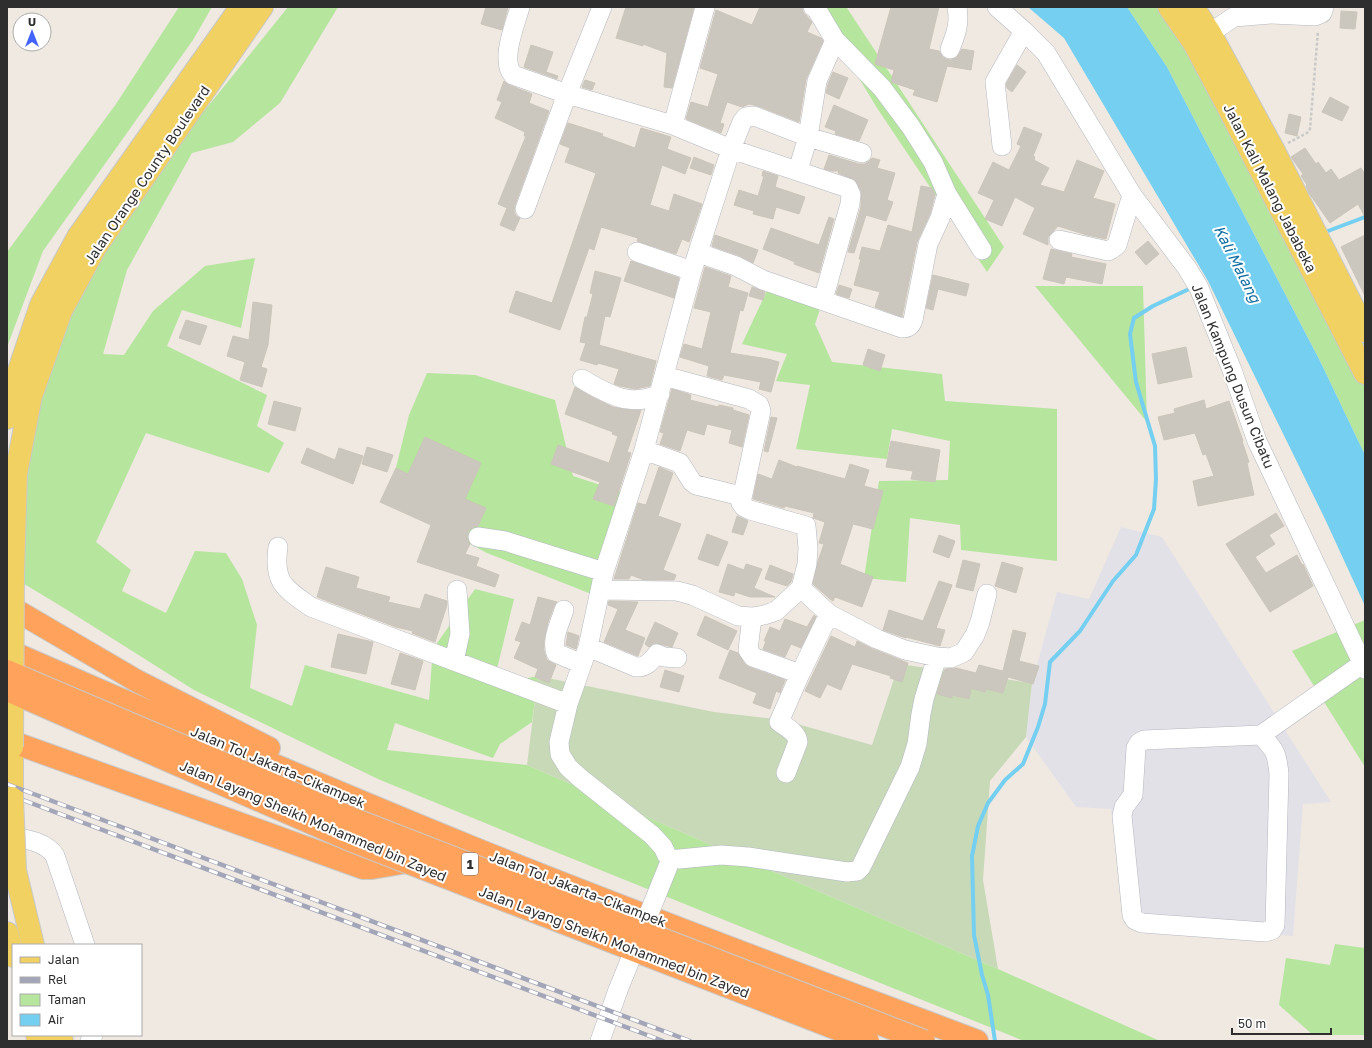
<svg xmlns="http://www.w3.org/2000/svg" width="1372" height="1048" font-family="'Golos Text',sans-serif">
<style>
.industrial{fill:#e3e1e8}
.green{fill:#b6e59e}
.cemetery{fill:#c8d9b8}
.water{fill:#75cff0}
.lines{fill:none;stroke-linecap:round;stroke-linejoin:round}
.stream{stroke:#75cff0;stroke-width:4}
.building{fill:#cbc7bf;stroke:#cbc5ba}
.minor-casing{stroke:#b4b7c1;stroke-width:20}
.major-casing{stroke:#c9c9c9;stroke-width:24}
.highway-casing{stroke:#c9c9c9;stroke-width:24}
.path{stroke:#c9c9c9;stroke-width:2.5;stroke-dasharray:3 2;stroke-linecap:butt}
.minor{stroke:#fff;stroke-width:19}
.major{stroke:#f2d163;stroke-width:22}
.highway{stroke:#ffa35c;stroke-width:22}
.rail-casing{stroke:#a3a6b8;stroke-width:4.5}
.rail{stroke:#fff;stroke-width:3;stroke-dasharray:9;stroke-linecap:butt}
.minor-bridge-casing{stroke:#b4b7c1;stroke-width:20;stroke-linecap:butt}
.major-bridge-casing{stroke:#c9c9c9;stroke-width:24;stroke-linecap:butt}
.highway-bridge-casing{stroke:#c9c9c9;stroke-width:24;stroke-linecap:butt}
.minor-bridge{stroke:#fff;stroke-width:19}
.major-bridge{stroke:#f2d163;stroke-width:22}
.highway-bridge{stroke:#ffa35c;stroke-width:22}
.labels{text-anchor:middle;stroke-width:4;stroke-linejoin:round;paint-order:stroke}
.shield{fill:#fff;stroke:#6d6d6d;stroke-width:1}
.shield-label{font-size:13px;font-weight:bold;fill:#2e2e2e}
.street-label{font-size:14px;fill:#2e2e2e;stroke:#fff}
.water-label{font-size:15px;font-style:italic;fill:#0d6fa3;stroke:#fff}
</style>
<rect width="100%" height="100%" fill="#efe9e1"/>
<path class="industrial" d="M1121 527 1162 537 1331 802 1303 804 1293 936 1124 924 1111 809 1076 807 1026 737 1032 683 1057 592 1089 599Z"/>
<path class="green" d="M179 7H212L193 40 43 251 7 347V252L116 104Z
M288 7H338L280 103 233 142 192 153 127 270 103 354 124 355 153 311 205 266 255 258 241 328 182 310 167 346 267 395 257 426 284 443 269 473 146 433 96 542 131 570 122 591 166 613 195 551 226 553 242 579 257 625 250 688 292 706 305 665 429 700 433 649 475 589 514 599 493 685 538 676 532 722 500 744 493 758 395 723 387 750 527 765 998 969 1160 1041H1024L531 842 378 779 194 690 64 608 16 579 23 466 49 362 89 274 180 141Z
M816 7H846L847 8 1004 247 987 272 877 108Z
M1127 7H1167L1365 331V455L1320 361 1167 67Z
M771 282 825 294 815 324 832 362 942 374 945 401 1057 409V561L961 550 960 525 910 518 906 582 864 578 879 481 948 480 950 441 892 429 887 459 796 449 810 385 776 381 787 354 742 344Z
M1035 286H1143L1147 422Z
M427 373 475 375 555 400 573 476 628 494 594 595 487 553 388 500 409 415Z
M1365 620V767L1292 651Z
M1335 944 1365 948V1035H1313L1279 1005 1286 958 1330 965Z"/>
<path class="cemetery" d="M899 664 1032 683 1026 737 990 781 983 880 998 969 527 765 538 676 714 712 783 720 872 745Z"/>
<path class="water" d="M1028 7H1127L1167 67 1320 361 1365 455V606L1325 519 1208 281 1064 38Z"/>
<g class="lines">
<path class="stream" d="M1328 231 1365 217
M995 1041 988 995 982 975 974 935 972 856 978 826 988 803 1005 780 1023 764 1038 727 1045 704 1050 662 1080 631 1113 581 1136 555 1154 509 1156 479 1155 446 1136 382 1130 334 1134 318 1153 306 1187 290"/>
</g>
<path class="building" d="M486 7H508L502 30 481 24Z
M626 7H694L672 88 664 87 667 53 643 44V46L616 38Z
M760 7H802L803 12 812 22 807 32 821 38 823 41 806 79 799 122 758 106 749 104 742 107 727 102 720 123 724 124 721 133 686 119 691 102 708 107 718 74 700 68 716 10 752 25Z
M891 7H939L929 49 939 51 942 56 946 59 951 60 957 57 962 49 974 51 971 70 947 66 937 102 913 95 915 90 891 82 894 70 875 64Z
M1341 11 1357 12 1355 29 1340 28Z
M531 45 553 52 546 72 558 76 557 79 524 67Z
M1017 65 1026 72 1012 92 1007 88 1006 84Z
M833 72 848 78 839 99 826 93 828 84Z
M585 80 595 83 592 90 582 87Z
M504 81 509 85 532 94 529 103 549 111 515 205 514 211 516 216 520 218 514 231 500 225 507 208 498 204 526 136H524L525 132 495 118 502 102 497 100Z
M1330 97 1349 107 1342 121 1322 112Z
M834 105 868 120 859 141 835 134 836 131 825 127Z
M1289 114 1301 117 1297 136 1285 133Z
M568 123 603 134 602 136 635 148 641 128 671 137 667 149 691 158 685 174 662 165 650 205 669 211 674 194 702 204 689 242 682 239 676 254 637 241 638 238 601 227 594 250 589 248 560 330 509 312 516 291 552 303 596 173 565 162 570 148 560 144Z
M1024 127 1042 134 1033 156 1035 157 1034 160 1049 168 1040 185 1064 192 1077 160 1104 171 1093 198 1115 204 1106 239 1087 235 1058 226 1048 237V245L1023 234 1035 208 1015 197 1002 226 985 219 994 200 978 193 993 162 1009 170 1021 146 1017 144Z
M1305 148 1316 164 1318 162 1326 173 1331 169 1339 180 1361 168 1365 174V217L1358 204 1330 223 1309 193 1306 186 1307 185 1301 176 1303 174 1291 157Z
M829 155 859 164H865L869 161 872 158 880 160 877 168 895 173 887 200 893 202 886 221 866 215 854 253 848 252 861 207V191L855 180 838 173 839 171H832L824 169Z
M694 157 714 165 711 175 690 168Z
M763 171 778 176 775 187 805 197 799 214 776 207 773 219 753 214 754 211 734 205 739 190 758 196 764 176H762Z
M921 186 932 188 935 195 930 214 917 242 902 317 875 307 880 292 854 285 861 259H859L862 247 880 251 888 225 912 232Z
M829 217 834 219 819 273 794 264 795 262 763 249 771 228 819 245Z
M715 235 758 250 753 263 740 256 712 246Z
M1365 235V296L1341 247Z
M1148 241 1159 254 1146 265 1135 252Z
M1051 249 1072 254 1071 257 1106 264 1102 284 1066 277 1064 284 1043 279Z
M631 261 679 278 674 298 624 281Z
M705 267 731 276 728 287 748 293 743 311 740 310 730 353 768 359 779 362 771 392 759 389 761 382 724 375 722 380 707 376 709 366 680 357 684 344 702 349 711 312 694 308Z
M595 271 621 278 610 317 605 316 599 345 656 361 650 386 635 389 620 386 614 384 619 369 598 363 597 365 580 360 586 343 580 342 585 317H587L593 294 590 293Z
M933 275 969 284 966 296 938 289 933 310 926 308Z
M839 285 852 289 849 298 836 294Z
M752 287 765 292 763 300 749 296Z
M253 302 272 305 268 345 261 367 267 369 262 387 240 380 245 362 227 356 233 336 249 340Z
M186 320 207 326 200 345 179 338Z
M1186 347 1192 377 1158 384 1152 354Z
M868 349 885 355 880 371 863 365Z
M575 387 592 397 613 407 630 410H641L627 452 631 453 614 506 593 499 600 482 551 464 558 445 609 463 618 436 612 434 613 432 565 414Z
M672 389 691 395 690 400 718 407 719 405 733 408V410L749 415 742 447 729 443 732 430 707 424 704 435 687 430 680 451 660 444 664 433 660 432Z
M1204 400 1206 409 1229 401 1243 441H1242L1249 462 1247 463 1254 495 1198 506 1193 481 1214 476 1206 454 1203 455 1195 433 1164 440 1158 417 1175 413 1174 409Z
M274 401 301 408 295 431 268 424Z
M771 417 777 418 768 452 764 451Z
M425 437 481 463 465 499 486 508 478 526 474 527 469 530 467 536 468 541 470 544 465 554 479 558 476 566 499 575 495 587 417 562 431 525 380 502 396 468 408 474Z
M891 441 940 450 935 482 911 479 913 471 886 467Z
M367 447 393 455 387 472 362 464Z
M307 448 335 460 339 448 363 456 353 484 301 463Z
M779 460 797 467V466L845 479 850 464 869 470 864 486 883 491 873 529 853 524 840 564 873 577 862 607 835 597 833 601 830 599 813 584 818 561 824 544 819 543 825 522 813 518 814 513 785 506 784 508 753 499 758 474 772 479Z
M659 467 673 473 658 516 681 524 663 570 676 575 674 580H644L631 575 629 579H614L638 503 646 505Z
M1276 513 1284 526 1269 535 1275 544 1255 557 1266 573 1297 555 1302 565 1303 564 1313 586 1270 612 1226 544Z
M737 516 748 521 743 535 732 532Z
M707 534 728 542 718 566 698 559Z
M939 535 955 541 949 558 933 552Z
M963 560 980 564 973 591 956 587Z
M1002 562 1023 568 1016 593 995 586Z
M728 564 744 570 746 564 762 569 754 588 775 597H750L735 592 734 596 719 592Z
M770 565 793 574 791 582 787 586 765 579Z
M326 567 359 577 356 588 390 597 388 602 420 609 425 594 447 601V605L435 642 412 633 413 631 396 627 317 597Z
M939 581 952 585 936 628 945 630 940 646 906 637V638L883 630 889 610 923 621Z
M538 597 557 602 554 606 548 622 544 641V651L547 660 556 665 549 683 535 677 538 669 514 658 521 642 515 640 522 622 530 625Z
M609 601 638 602 625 630 645 638 638 656 604 642 618 609 608 605Z
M814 615 816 617 801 648 791 644 785 657 763 649 766 641H764L770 627 780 631 785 619 807 627Z
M705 616 737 631 728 650 697 635Z
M655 622 678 633 672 647 655 643 649 647 645 644Z
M1013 630 1026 633 1019 661 1039 666 1033 684 1008 677 1003 693 986 689 985 692 971 688 969 699 952 695V698L937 694 945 669 956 668 976 673 979 665 1003 671Z
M568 632 579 636 576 649 566 645Z
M338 634 373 642 366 674 331 667Z
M831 636 855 647 857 641 873 649 908 663 902 682 890 678 891 676 852 664 841 690 827 684 820 698 805 691Z
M730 650 738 653 744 663 749 667 785 680 780 693 776 691 770 709 753 703 757 693 719 678Z
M400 653 423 661 415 690 391 684Z
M665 670 684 676 679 692 660 687Z"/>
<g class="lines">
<defs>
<path id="minor" d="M520 7C515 25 500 60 513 75L567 94 673 125
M997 7 1024 31 1046 53 1132 195 1187 268 1199 288 1232 370 1257 441 1365 669
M1210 33 1234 17 1271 14 1315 16 1322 13 1324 7
M950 49C956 34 960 23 957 7
M1002 146 995 82 1024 31
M798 170 808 137 817 81 835 40
M947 194 982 250
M525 209 567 94 602 7
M1059 240 1108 251 1112 249 1117 245 1132 195
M637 252 692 271
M699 253 736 266 763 280 902 328C908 328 911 326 913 320L928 244 940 218 947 194 933 162 911 127 882 88 835 40 817 10 813 7
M823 300 850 204 851 195 848 188 731 149 742 122 746 117 754 116 808 137 862 153
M582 379C592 385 615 398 627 399 638 401 651 398 660 394
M644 450 680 463 692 482 696 485 741 496
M478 537 505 541 604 572
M278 547C273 582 284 588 311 607L568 704
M801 588 829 614 877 639 905 650 937 657 951 658 964 652 975 635 980 622 987 594
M601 590 677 591 692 595 738 616 752 617 764 615 776 611 801 588 807 564 808 548 806 526 750 510 744 507 741 503 761 411 759 405 749 399 664 376
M564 610C560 623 551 640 556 653L582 664
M752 617 748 650 753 657 800 674
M588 647 636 667C646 668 651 661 657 654L664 657 677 658
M454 661 460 634 457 590
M1261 735C1275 750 1277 753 1279 774L1275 925 1272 930 1265 932 1142 923 1135 920 1132 915 1122 816 1124 807 1133 795 1136 748 1139 743 1144 740 1261 735 1362 664
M786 773 798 742C797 732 786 727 779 722L800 674 829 614
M7 836C24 839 46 841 55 856L85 945
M669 860 721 855 748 857 847 872 857 871 861 867 910 767 917 744 921 714 924 699 937 657
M669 864V860L663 847 652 835 580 778 568 767 560 754 559 742 568 704 588 647 604 572 644 450 692 271 731 149 673 125 705 7
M90 1041 93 1035
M600 1041 618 990"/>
<path id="major" d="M1169 7 1194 43 1226 103 1365 373
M1193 7 1210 33 1274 151 1365 331
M7 418 14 385 41 305 78 237 241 7
M13 575 16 474 31 396 61 311 95 248 262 7
M12 798V747
M15 870 33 945
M7 933 13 956
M37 1035 39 1041
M60 1035 62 1041"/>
<path id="highway" d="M7 605 137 681 269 748
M7 650C163 718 319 785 476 849 642 916 810 978 977 1041
M7 740 363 868H372L401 863"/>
</defs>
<use href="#minor" class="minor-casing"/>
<use href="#major" class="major-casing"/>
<use href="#highway" class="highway-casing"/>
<path class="path" d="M1288 143 1307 133 1310 129 1318 31"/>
<use href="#minor" class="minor"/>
<use href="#major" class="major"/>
<use href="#highway" class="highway"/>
<defs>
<path id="rail" d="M7 784 690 1041
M7 794 663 1041"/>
</defs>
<use href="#rail" class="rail-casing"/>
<use href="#rail" class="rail"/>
<defs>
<path id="minor-bridge" d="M618 990 669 864"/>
<path id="major-bridge" d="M12 747 13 575
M12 798 15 870"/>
<path id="highway-bridge" d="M7 671 356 820 924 1041
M7 690 350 840 868 1041"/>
</defs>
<use href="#minor-bridge" class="minor-bridge-casing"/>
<use href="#major-bridge" class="major-bridge-casing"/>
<use href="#highway-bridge" class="highway-bridge-casing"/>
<use href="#minor-bridge" class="minor-bridge"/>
<use href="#major-bridge" class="major-bridge"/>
<use href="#highway-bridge" class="highway-bridge"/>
</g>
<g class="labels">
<rect class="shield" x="462" y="853" width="16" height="22" rx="3"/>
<g class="shield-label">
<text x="470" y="869">1</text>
</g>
<g class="street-label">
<text transform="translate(147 175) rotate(-56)" y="5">Jalan Orange County Boulevard</text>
<text transform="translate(1270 188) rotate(63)" y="5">Jalan Kali Malang Jababeka</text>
<text transform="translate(1233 376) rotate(68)" y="5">Jalan Kampung Dusun Cibatu</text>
<text transform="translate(278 767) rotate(23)" y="5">Jalan Tol Jakarta–Cikampek</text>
<text transform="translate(313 821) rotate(23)" y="5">Jalan Layang Sheikh Mohammed bin Zayed</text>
<text transform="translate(578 889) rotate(21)" y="5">Jalan Tol Jakarta–Cikampek</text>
<text transform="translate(614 942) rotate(21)" y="5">Jalan Layang Sheikh Mohammed bin Zayed</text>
</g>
<g class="water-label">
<text transform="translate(1237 264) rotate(63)" y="5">Kali Malang</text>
</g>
</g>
<rect width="1372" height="1048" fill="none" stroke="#2e2e2e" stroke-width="16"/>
<rect x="12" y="944" width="130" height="92" fill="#ffffff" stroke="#ababab"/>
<rect x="20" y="957" width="20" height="6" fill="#f2d163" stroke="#ababab"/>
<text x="48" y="964" font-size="12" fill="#2e2e2e">Jalan</text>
<rect x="20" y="977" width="20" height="6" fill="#a3a6b8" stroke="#ababab"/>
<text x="48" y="984" font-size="12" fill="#2e2e2e">Rel</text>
<rect x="20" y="994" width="20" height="12" fill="#b6e59e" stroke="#ababab"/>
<text x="48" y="1004" font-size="12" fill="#2e2e2e">Taman</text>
<rect x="20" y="1014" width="20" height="12" fill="#75cff0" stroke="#ababab"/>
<text x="48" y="1024" font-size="12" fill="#2e2e2e">Air</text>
<g transform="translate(32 32)"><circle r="19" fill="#ffffff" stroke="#ababab"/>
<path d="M0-3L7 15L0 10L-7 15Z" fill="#4264fb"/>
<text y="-6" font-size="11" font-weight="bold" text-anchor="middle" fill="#2e2e2e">U</text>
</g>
<path d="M1232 1028v6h99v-6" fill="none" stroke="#2e2e2e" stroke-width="2"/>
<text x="1238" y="1028" font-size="12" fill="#2e2e2e" stroke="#ffffff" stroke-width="3" paint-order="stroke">50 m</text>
</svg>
